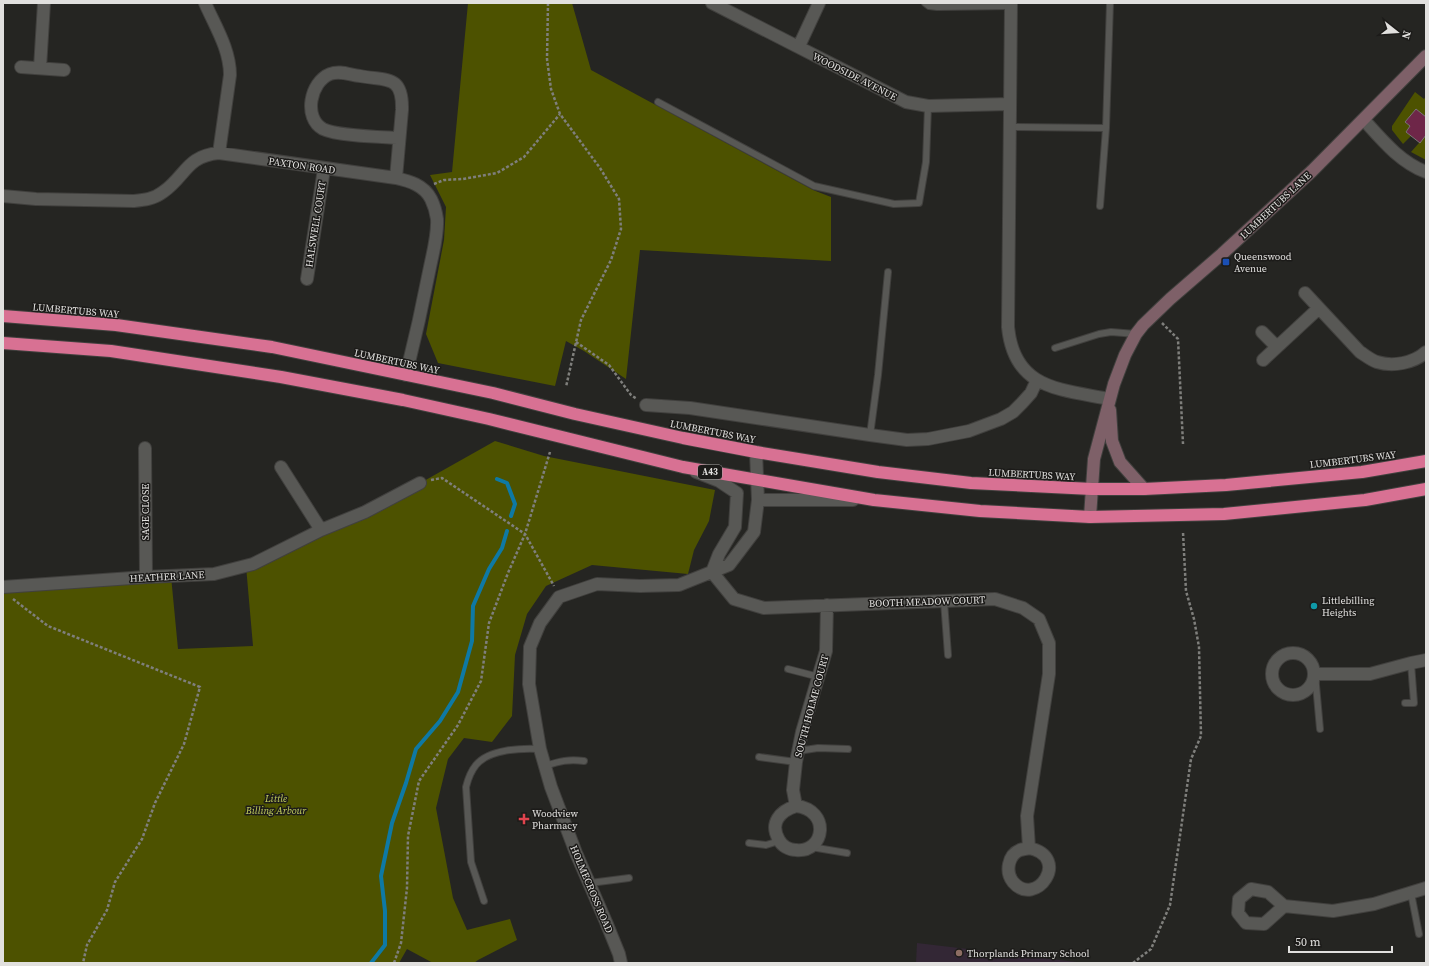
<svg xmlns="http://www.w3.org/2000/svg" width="1429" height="966" font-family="'Source Serif 4',serif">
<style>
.education{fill:#332735}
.green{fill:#4d5200}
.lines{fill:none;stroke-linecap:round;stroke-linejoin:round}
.stream{stroke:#0e79a4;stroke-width:4}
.building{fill:#6e2648;stroke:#797576}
.lane-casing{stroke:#41403e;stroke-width:8}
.street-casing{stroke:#41403e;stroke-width:14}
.secondary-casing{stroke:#41403e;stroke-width:14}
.highway-casing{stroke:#41403e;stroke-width:14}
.path{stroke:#7f7f7c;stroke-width:2.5;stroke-dasharray:3 2;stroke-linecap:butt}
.lane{stroke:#585855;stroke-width:6}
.street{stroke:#585855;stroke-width:12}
.secondary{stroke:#7e6068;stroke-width:12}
.highway{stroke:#d87193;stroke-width:12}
.transit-dot{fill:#1a4fb4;stroke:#1c1b19;stroke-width:1.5}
.culture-dot{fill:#0f9aa8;stroke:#1c1b19;stroke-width:1.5}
.health-dot{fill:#e0444e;stroke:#1c1b19;stroke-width:1.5}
.education-dot{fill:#8d6e63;stroke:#1c1b19;stroke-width:1.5}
.labels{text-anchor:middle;stroke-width:3;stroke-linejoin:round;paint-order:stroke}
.shield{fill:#1c1b19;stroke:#a6a5a3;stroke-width:1}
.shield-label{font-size:9px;font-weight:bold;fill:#e1e0de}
.street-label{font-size:10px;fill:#e1e0de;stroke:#1c1b19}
.poi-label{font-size:10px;fill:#e1e0de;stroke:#1c1b19;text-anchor:start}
.park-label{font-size:10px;font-style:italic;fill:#c7d260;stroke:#1c1b19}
</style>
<rect width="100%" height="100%" fill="#252522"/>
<path class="education" d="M917 943 1085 963H916Z"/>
<path class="green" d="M468 3H572L591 70 813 190 831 197V261L640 250 626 379 584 351 566 341 555 386 438 363 426 334 444 240 446 207 430 175 452 172Z
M1415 92 1424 99 1426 96V117L1416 109 1405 122 1410 126 1406 132 1411 136 1403 144 1392 130V126Z
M1426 135V160L1411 152Z
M495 441 544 456 715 490 709 521 694 550 688 574 592 565 546 586 527 614 515 655 512 716 492 742 464 738 448 759 436 808 453 898 467 930 510 919 517 940 478 960 474 963H433L407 949 399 963H3V588L171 576 178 649 253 646 246 566 383 504Z"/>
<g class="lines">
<path class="stream" d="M497 479 507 483 515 504 511 516
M371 963 385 945V911L381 876 392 823 406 783 416 749 440 721 458 692 472 641 473 606 489 569 502 548 507 531"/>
</g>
<path class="building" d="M1416 109 1426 117V135L1420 143 1406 132 1410 126 1405 122Z"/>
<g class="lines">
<defs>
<path id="lane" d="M925 3 929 6 937 7 1011 6
M658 102 814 186 894 204 919 203 926 162 928 106
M1009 127 1106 128
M1100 206 1106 128 1110 3
M1055 348 1099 334 1111 332 1136 334
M870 435 878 375 888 272
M944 601 948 655
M788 669 819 677
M1315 674 1320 729
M1405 703H1414L1411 663
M798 751 818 748 848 749
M759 757 796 762
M545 766C560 761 569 759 584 761
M749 843 766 845 779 841
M811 847 847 853
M590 883 629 878
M1411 893 1419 934
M484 901 471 862 466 787C468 779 471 771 476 765 489 749 522 748 540 749"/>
<path id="street" d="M205 3C215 26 230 49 230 75L219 153
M712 3 906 102 928 106 1010 104
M1011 3 1008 327C1014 389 1059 389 1109 399
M799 46 819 3
M21 67 64 70
M40 68 44 3
M1364 120C1382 140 1400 162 1426 172
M396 178 402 110C403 74 386 81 360 76 350 75 340 70 330 74 310 82 303 118 323 129 337 136 382 137 399 138
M3 196 36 199 134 201C144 200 154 199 163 192 186 176 186 156 219 153L396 178C409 181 424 185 431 199 434 205 436 212 437 219 438 235 433 252 430 267 423 303 415 339 406 375
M307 279 324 169
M1305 293 1360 352C1365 355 1371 360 1377 362 1393 367 1414 363 1426 352
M1262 332 1277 347
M1263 360 1319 308
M646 405 690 408 870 435 907 440 928 439 969 431 1001 419 1013 412 1022 403 1031 393 1037 380
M145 448 146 577
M696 472 719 481 737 493 735 527 719 554 712 572
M758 500H853
M321 530 365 512 420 483
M712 572 734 599 764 608 995 599 1023 608 1039 619 1049 643V674L1027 816 1029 848C1072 857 1036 909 1013 882 1005 872 1008 855 1020 850 1023 849 1026 849 1029 848
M3 587 146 577 214 574 253 564 321 530 281 467
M1272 674a21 21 0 1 1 42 0a21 21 0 1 1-42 0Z
M1315 674H1370L1411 663 1426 660
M796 806C780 811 769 823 779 840 782 846 789 850 796 850 825 853 831 810 796 806L793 790 796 762 802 732 826 651 827 605
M1284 906 1264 924 1246 923 1238 913 1239 899 1251 889 1268 892 1284 906 1333 911 1374 904 1426 888
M621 963 619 954 606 922 576 853 551 787 540 749 529 684 530 647 540 623 559 597 597 584 640 586 679 585 729 565 754 532 758 500 756 452"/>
<path id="secondary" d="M1110 410 1112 441 1120 462 1144 489
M1090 517 1094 459 1114 384 1125 355 1136 334 1143 325 1170 299 1222 254 1312 171 1426 56"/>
<path id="highway" d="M3 316 116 325 272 347 493 393 575 414 683 438 756 452 878 472 971 483 1092 489H1144L1226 485 1362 472 1426 461
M3 343 111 351 281 377 403 400 489 419 683 467 874 500 980 511 1090 517 1224 514 1365 500 1426 489"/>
</defs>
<use href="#lane" class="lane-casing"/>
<use href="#street" class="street-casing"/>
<use href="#secondary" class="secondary-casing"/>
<use href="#highway" class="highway-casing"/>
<path class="path" d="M548 3 547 59 551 89 560 114 600 168 619 199 621 229 611 260 581 320 566 387
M434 184 444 180 463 179 497 173 524 157 560 114
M1162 323 1178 339 1183 444
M576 342 609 365 631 395 637 399
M431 480 442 478 525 534 554 586
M13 599 48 626 200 687 184 744 155 803 142 839 115 882 107 910 87 945 83 963
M394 963 401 943 407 888 408 836 419 781 458 725 481 681 489 623 508 573 525 534 550 452
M1133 963 1151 949 1170 905 1191 759 1201 736 1199 647 1194 619 1186 591 1183 532"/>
<use href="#lane" class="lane"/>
<use href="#street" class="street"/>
<use href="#secondary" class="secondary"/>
<use href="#highway" class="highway"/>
</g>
<rect class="transit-dot" x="1222" y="258" width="8" height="8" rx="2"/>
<circle class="culture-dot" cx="1314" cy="606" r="4"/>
<path class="health-dot" d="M522 813h4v4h4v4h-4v4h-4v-4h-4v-4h4z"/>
<circle class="education-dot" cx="959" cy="953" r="4"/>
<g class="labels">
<rect class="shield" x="698" y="465" width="24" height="14" rx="3"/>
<g class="shield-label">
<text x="710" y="475">A43</text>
</g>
<g class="street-label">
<text transform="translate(855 76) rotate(27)" y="4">WOODSIDE AVENUE</text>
<text transform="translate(302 165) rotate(8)" y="4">PAXTON ROAD</text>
<text transform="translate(1275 205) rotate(-43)" y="4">LUMBERTUBS LANE</text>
<text transform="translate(315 224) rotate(-81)" y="4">HALSWELL COURT</text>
<text transform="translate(76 310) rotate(5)" y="4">LUMBERTUBS WAY</text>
<text transform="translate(397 361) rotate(12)" y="4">LUMBERTUBS WAY</text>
<text transform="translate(713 431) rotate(11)" y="4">LUMBERTUBS WAY</text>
<text transform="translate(1353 459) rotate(-7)" y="4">LUMBERTUBS WAY</text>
<text transform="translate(1032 474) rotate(3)" y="4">LUMBERTUBS WAY</text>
<text transform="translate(145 512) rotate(-90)" y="4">SAGE CLOSE</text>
<text transform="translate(167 576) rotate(-3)" y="4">HEATHER LANE</text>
<text transform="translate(927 601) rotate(-2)" y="4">BOOTH MEADOW COURT</text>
<text transform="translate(811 706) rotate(-75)" y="4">SOUTH HOLME COURT</text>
<text transform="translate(592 889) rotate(67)" y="4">HOLMECROSS ROAD</text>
</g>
<g class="poi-label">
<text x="1234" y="260">Queenswood<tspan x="1234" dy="12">Avenue</tspan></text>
<text x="1322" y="604">Littlebilling<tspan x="1322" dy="12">Heights</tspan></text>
<text x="532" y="817">Woodview<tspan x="532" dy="12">Pharmacy</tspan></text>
<text x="967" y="957">Thorplands Primary School</text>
</g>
<g class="park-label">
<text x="276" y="802">Little<tspan x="276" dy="12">Billing Arbour</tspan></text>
</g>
</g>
<rect width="1429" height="966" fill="none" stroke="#e1e0de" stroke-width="8"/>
<g transform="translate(1397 32) rotate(107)" stroke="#1c1b19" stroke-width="3" paint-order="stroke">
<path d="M0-3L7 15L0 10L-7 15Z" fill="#e1e0de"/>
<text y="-6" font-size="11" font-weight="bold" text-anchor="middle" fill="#e1e0de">N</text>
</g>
<path d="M1289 946v6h103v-6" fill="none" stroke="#e1e0de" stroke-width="2"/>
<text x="1295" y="946" font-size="12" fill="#e1e0de" stroke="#1c1b19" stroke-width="3" paint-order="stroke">50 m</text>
</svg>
